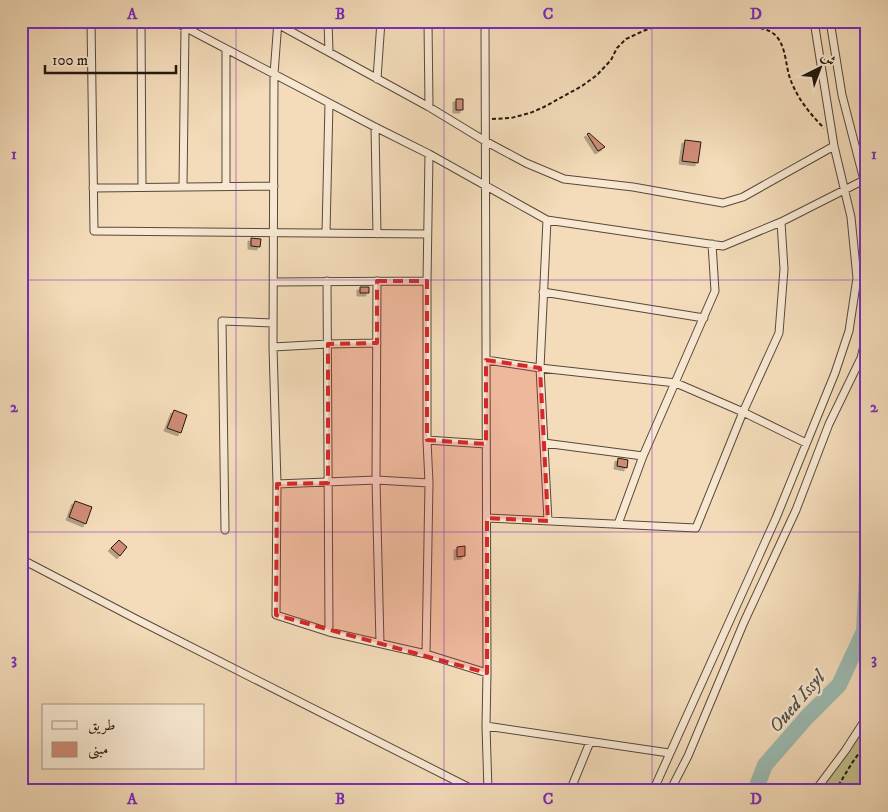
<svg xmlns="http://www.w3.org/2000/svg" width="888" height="812" font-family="'IM FELL DW Pica',Amiri,serif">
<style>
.green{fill:#c1bf8c;stroke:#726c4e}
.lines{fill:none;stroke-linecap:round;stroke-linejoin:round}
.river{stroke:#9cbbb2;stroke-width:16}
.building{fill:#d08c77;stroke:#22180f;filter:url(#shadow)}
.street-casing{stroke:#56493a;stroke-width:9}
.path{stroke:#22180f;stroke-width:2;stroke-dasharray:4 2.5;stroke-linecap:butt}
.street{stroke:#f8e8d2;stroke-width:7}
.marked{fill:#d62828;fill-opacity:0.2;stroke:#d62828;stroke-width:4;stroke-dasharray:10 6;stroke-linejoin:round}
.grid{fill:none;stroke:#7b2cbf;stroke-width:1;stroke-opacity:0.55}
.labels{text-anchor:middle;stroke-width:5;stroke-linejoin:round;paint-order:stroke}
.water-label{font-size:19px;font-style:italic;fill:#4d5148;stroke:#f8e8d2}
.neatline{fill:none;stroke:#7b2cbf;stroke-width:2}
.grid-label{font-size:16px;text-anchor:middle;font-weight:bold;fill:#7b2cbf}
</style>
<defs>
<filter id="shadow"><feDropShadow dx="-3" dy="3" stdDeviation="0" flood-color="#0004"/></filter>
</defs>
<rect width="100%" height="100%" fill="#f4dcba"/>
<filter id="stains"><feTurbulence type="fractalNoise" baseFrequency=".004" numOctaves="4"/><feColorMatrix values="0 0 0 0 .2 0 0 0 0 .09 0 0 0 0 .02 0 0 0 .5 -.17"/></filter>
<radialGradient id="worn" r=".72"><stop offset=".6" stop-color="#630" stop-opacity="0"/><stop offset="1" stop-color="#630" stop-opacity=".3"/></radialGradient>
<path class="green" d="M867 711V791H817Z"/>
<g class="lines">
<path class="river" d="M755 791 765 765 806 718 839 685 864 631 867 575"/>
</g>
<path class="building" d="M456 99H463V110H456Z
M589 133 605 147 598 151 587 134Z
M685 140 701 142 698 163 682 161Z
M251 238 261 239 260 247 251 246Z
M360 287H369V293H360Z
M174 410 187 415 181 433 167 428Z
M618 458 628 460 627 468 617 466Z
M75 501 92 507 86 524 69 517Z
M119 540 127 547 120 556 111 548Z
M465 546V556L457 557V547Z"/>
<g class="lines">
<defs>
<path id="street" d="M91 21 94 231 427 234
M141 21 142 187
M173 21 375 127 429 154 547 220 723 246 781 222 864 180
M272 21 429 107 485 141 526 163 564 179 633 187 723 203 743 197 834 146
M278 21 274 74 273 347 277 484 276 615 329 632 426 654 487 673
M328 21 329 52
M428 21 429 107
M485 21 487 673 486 726 488 791
M830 21 842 95 864 180 867 217
M377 79 381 21
M375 127 377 234
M183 186 185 28
M226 186V49
M93 188 274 186
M547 220 540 368 548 521
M326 233 329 103
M327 281 329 632
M377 281 376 480 380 643
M274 282 427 281
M543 292 704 318
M273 347 328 344 377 343
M486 360 540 368 676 383 743 412 806 443
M427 440 486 444
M544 443 643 456
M277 484 376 480 429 483
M487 518 696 528 743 412 779 333 784 269 781 222
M618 524 643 456 715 291 712 244
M225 530 222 321 273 323
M21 559 136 619 476 791
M426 654 429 483 427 440V281L429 154
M486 726 669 753
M570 791 590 742
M653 791 776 518 835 373 849 331 857 278 851 217 834 146 814 21
M670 791 688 756 744 622 796 510 829 424 861 358 867 333
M815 791 845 751 867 717"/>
</defs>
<use href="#street" class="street-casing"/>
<path class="path" d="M722 21C729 23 735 25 741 26 753 27 765 27 774 34 787 45 785 67 791 81 798 99 810 114 824 128
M492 119 511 118 530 113 544 107 582 86 597 75 611 60 617 48 626 39 643 31 671 21
M835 791 852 763 867 742"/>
<use href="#street" class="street"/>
</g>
<path class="marked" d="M377 281H427V440L486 444V360L540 368 548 521 487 518V673L276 615 277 484 328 483V344L377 343Z"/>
<path class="grid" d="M236 21V791M444 21V791M652 21V791M21 280H867M21 532H867"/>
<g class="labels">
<g class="water-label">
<text transform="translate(796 701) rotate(-49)" y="7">Oued Issyl</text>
</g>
</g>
<rect width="888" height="812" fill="none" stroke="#f4dcba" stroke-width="55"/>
<rect x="42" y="704" width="162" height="65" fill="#f8e8d2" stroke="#a29584"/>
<rect x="52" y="721" width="25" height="8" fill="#f8e8d2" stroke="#a29584"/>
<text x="88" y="730" font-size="15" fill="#22180f">طريق</text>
<rect x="52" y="742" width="25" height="15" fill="#d08c77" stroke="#a29584"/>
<text x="88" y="754" font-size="15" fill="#22180f">مبنى</text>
<g transform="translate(820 68) rotate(42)" stroke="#f8e8d2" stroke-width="4" paint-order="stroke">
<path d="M0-4L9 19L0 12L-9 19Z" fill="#22180f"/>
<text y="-8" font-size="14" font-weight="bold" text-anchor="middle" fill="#22180f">ش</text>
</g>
<path d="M45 65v8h131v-8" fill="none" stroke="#22180f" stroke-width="2.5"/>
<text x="52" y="65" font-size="15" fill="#22180f" stroke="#f8e8d2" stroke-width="4" paint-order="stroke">100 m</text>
<rect x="28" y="28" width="832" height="756" class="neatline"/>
<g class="grid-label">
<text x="132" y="19">A</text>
<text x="340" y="19">B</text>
<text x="548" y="19">C</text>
<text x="756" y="19">D</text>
<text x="14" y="159">1</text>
<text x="874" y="159">1</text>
<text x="14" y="412">2</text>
<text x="874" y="412">2</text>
<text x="14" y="664">3</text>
<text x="874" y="664">3</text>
<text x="132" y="804">A</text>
<text x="340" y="804">B</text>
<text x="548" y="804">C</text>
<text x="756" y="804">D</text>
</g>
<rect width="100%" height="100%" filter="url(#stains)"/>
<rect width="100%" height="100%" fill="url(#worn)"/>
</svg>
